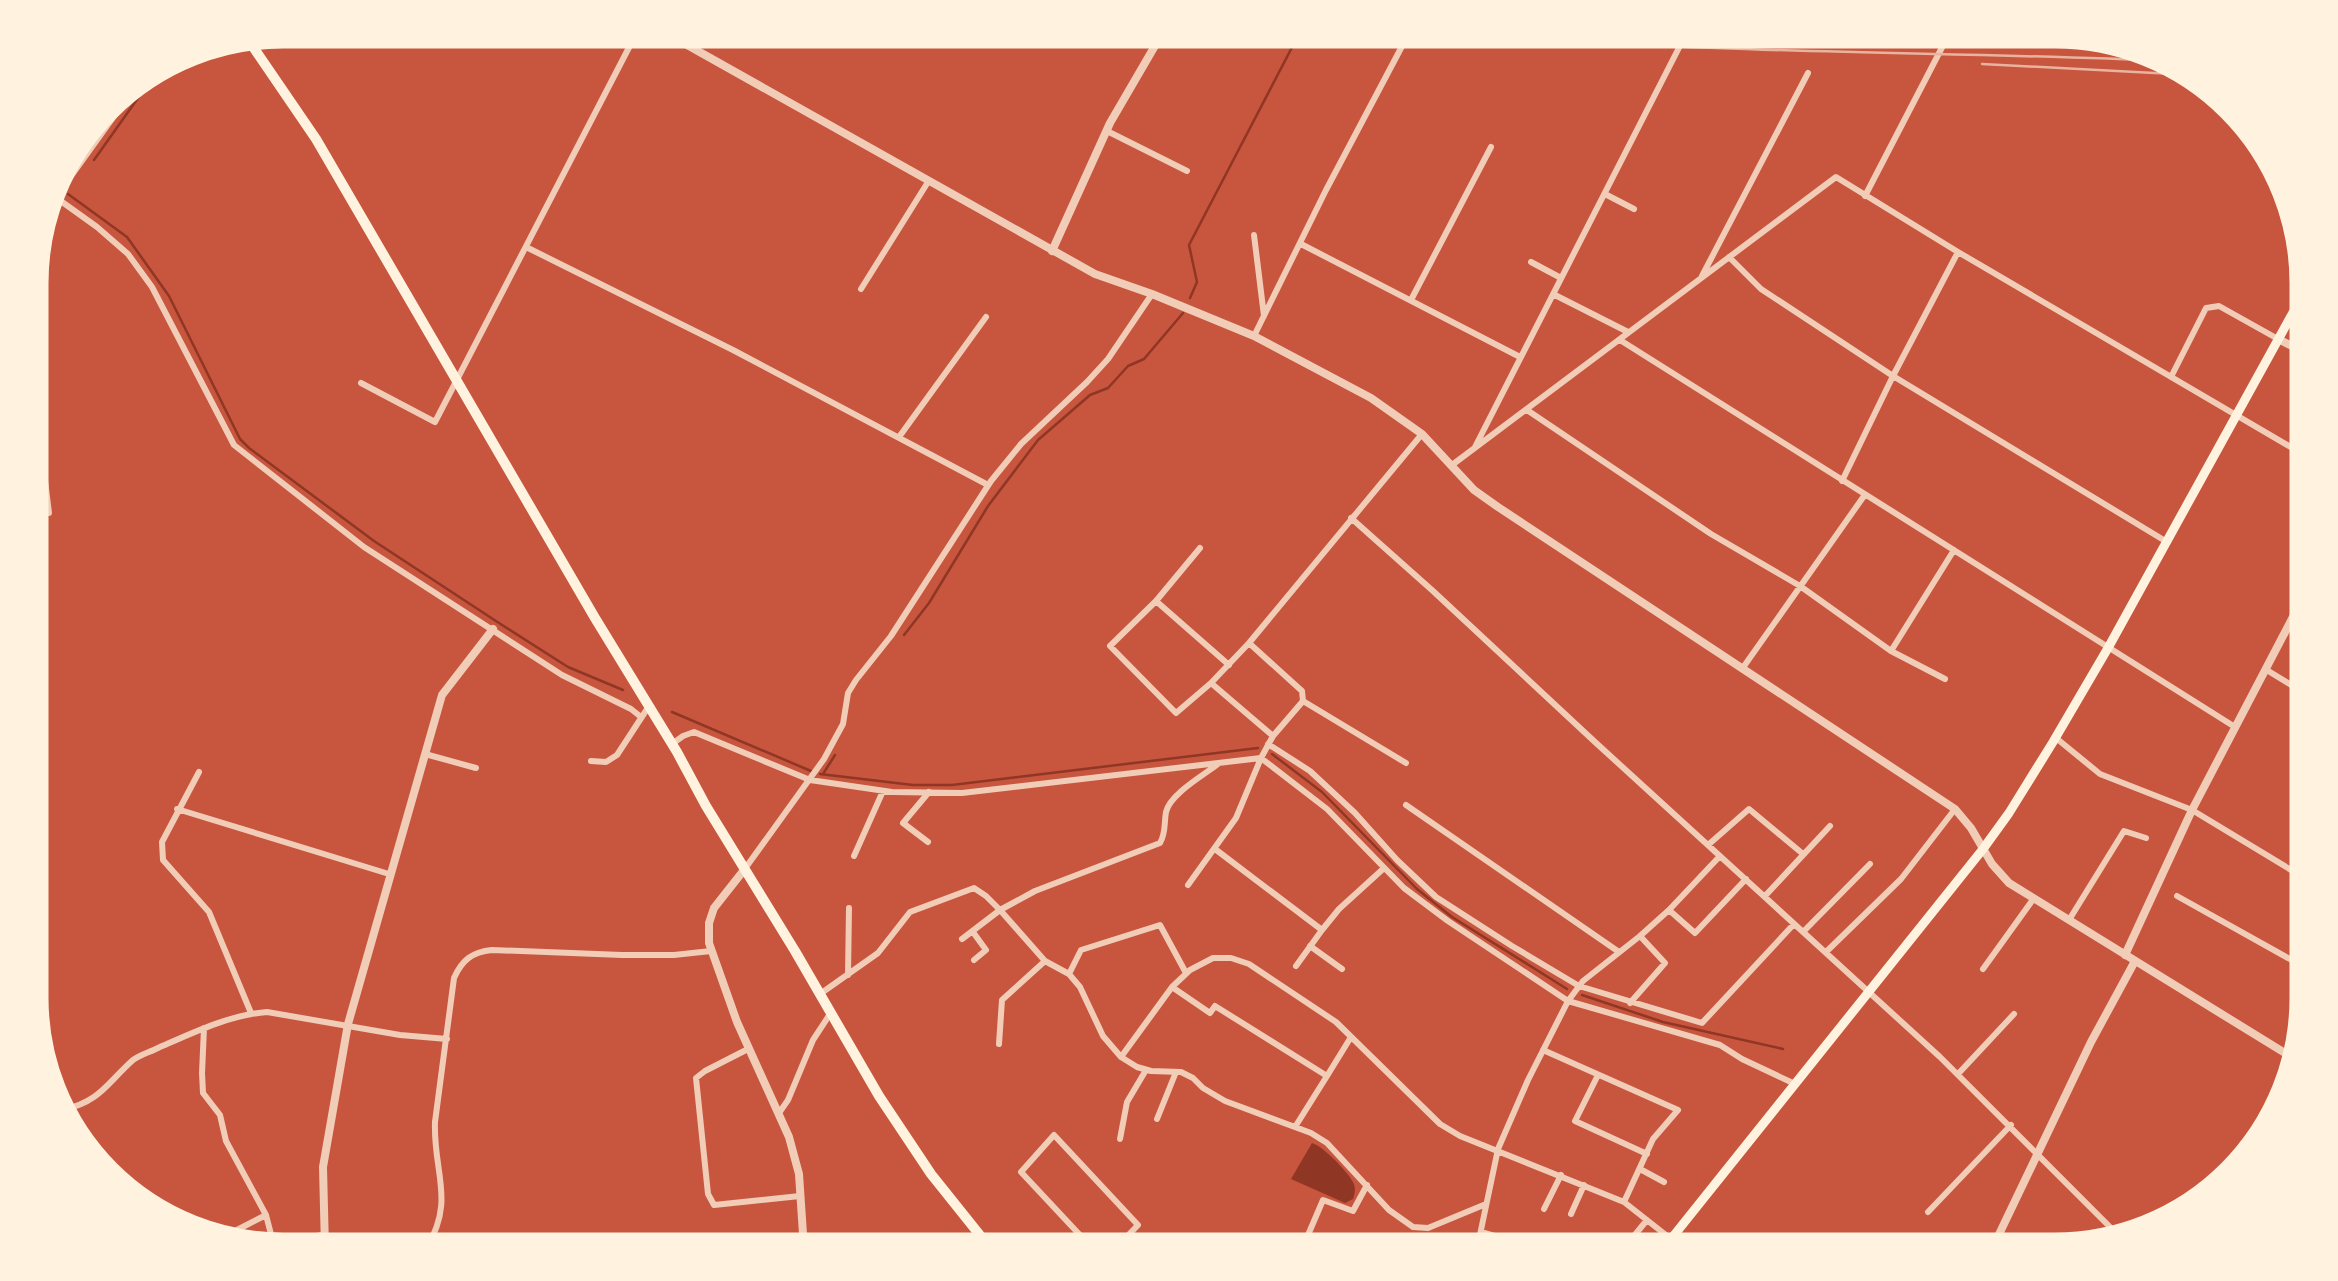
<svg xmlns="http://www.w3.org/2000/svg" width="2338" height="1281" font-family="'Exo 2',sans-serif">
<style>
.water{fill:#8f3625}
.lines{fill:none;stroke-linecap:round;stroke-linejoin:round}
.stream{stroke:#8f3625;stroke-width:2.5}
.minor{stroke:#f1ccb7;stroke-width:6}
.tertiary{stroke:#f1ccb7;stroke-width:8}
.secondary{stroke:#fff3e0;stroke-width:9}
.trunk{stroke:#fff3e0;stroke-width:10}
.rail{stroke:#e9b49f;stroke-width:2.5}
.rim{fill:none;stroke:#fff3e0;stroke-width:9}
</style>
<rect width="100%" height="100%" fill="#c8553d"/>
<path class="water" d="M1312 1143C1324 1147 1346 1170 1353 1182 1356 1188 1355 1193 1353 1199L1345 1203 1291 1179Z"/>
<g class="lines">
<path class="stream" d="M94 160 160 67
M68 194 127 237 169 296 240 439 249 448 374 541 502 625 568 667 623 690
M1190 298 1197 282 1189 245 1300 32
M904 635 929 603 988 506 1038 440 1090 395 1108 388 1128 366 1144 359 1183 313
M672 712 811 771
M1272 754 1322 792 1417 889 1452 917 1567 989
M820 774 913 785H952L1258 748
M823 774 835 755
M1582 995 1663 1022 1783 1049"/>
<path class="minor" d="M482 38 486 32
M1107 131 1187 171
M51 194 97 227 128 254 152 287 234 445 364 547 562 675 631 709 641 717
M1605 194 1634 209
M1865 196 1950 32
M48 204 56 197 140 80
M1254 235 1264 316
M1301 244 1520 357
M526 247 733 350 988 485
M1729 257 1761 289 1893 376 2167 542
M1531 262 1561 278
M1702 276 1808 73
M861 289 928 182
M1553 294 1628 332
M1411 300 1491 147
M1254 336 1326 190 1409 33
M1620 340 2235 727
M2171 377 2206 308 2219 306 2278 339
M361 383 435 422 637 32
M34 390 49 513
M1527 410 1711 534 1800 586 1891 651 1945 679
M899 437 986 317
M1475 447 1687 32
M2297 451 2306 420
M1452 465 1836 177 1958 252 2306 456
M1842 481 1893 376 1958 252
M1351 518 1433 591 1595 742 1940 1057 2118 1235
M1200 548 1156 601 1110 646 1176 713 1211 683 1273 736
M1156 601 1229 665
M1891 651 1954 550
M1742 669 1864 496
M2265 669 2306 694
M1211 683 1249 643
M1303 701 1406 763
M2056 738 2100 774 2192 810 2306 879
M672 744 683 736 694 732 810 780 892 792 962 793 1261 758 1327 809 1404 888 1448 921 1568 1001 1720 1045 1742 1059 1795 1084
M1268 744 1310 771 1355 813 1397 860 1436 897 1512 946 1579 986 1702 1023 1794 924
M425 754 476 768
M591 761 606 762 617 755 649 706
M199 772 162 842 163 860 209 912 251 1013
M1406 805 1619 952
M177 809 389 874
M928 842 903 823 929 792
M1708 845 1749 809 1803 854
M1215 849 1322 930 1339 909 1383 869
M854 856 883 791
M744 870 824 759 843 724 848 693 856 680 891 636 991 481 1021 444 1087 382 1108 359 1152 294
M1188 885 1236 818 1261 758 1273 736 1303 701 1302 691 1249 643 1422 434
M1765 896 1830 826
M2177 896 2306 968
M1669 910 1695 933 1746 879
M2069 920 2124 831 2146 838
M973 932 986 950 974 960
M1803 932 1870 864
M962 939 1000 910 1035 891 1160 843C1166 833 1164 823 1166 812 1170 794 1204 775 1218 764
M1310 946 1342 969
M1826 952 1901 879 1955 809
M1296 966 1322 930
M1983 969 2034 898
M1069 974 1081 950 1160 925 1186 973
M848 975 849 908
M1172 987 1210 1013 1215 1006 1327 1076 1295 1127
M820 994 878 953 910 912 974 888 986 896 1000 910 1045 961 1069 974 1080 987 1103 1036 1121 1057 1137 1067 1151 1071 1181 1072 1193 1078 1203 1088 1225 1101 1311 1133 1327 1143 1389 1210 1413 1227 1428 1228 1486 1204
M1630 1003 1665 963 1640 936
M204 1028 202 1073 203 1093 220 1115 226 1141 266 1215 273 1242 323 1235
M999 1044 1002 1000 1045 961
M748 1049 705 1071 696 1078 708 1194 714 1205 800 1196
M1543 1050 1678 1110 1653 1139 1624 1202 1671 1239
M1121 1057 1172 987 1190 970 1213 958H1231L1249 964 1336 1022 1440 1124 1460 1136 1624 1202
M1958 1074 2014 1014
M1598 1075 1575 1121 1647 1154
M1327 1076 1351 1037
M63 1110C101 1101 107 1083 133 1060 140 1055 150 1052 158 1048 192 1033 229 1015 267 1012L400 1035 447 1039
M779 1113 788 1100 813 1040 830 1014
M1157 1119 1176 1072
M1120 1139 1127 1102 1146 1070
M1640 1169 1664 1182
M1544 1209 1561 1175
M1928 1212 2011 1125
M1571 1214 1584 1185
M1481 1232 1508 1240 1506 1249
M231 1233 266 1215
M1615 1246 1625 1247 1647 1220
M426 1249C456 1200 433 1173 435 1122L454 978C462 960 472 952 492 950L622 955H674L711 951
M1093 1249 1021 1172 1054 1135 1138 1225 1115 1249
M1302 1249 1323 1200 1353 1211 1367 1185
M1477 1249 1498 1149 1528 1080 1568 1001 1583 981 1640 936 1669 910 1720 856"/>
<path class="tertiary" d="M664 32 1095 274 1152 294 1254 336 1371 398 1422 434 1474 490 1498 507 1955 809 1971 828 1992 864 2009 883 2293 1058
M1052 251 1110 123 1163 32
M2278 339 2306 353
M744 870 714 908 709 923V943L737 1022 789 1137 799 1174 804 1249
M2125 955 2192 810 2306 592
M325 1249 323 1167 348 1024 442 695 493 629
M1992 1249 2091 1042 2135 961"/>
<path class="secondary" d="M1663 1249 1983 849 2009 813 2053 742 2108 648 2306 289"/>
<path class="trunk" d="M247 38 316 139 595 618 677 752 706 806 795 951 879 1096 931 1174 991 1249"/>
<path class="rail" d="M1494 32C1568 44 1642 45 1716 48 1866 54 2016 54 2167 61
M1982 64 2192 75"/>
</g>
<path d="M0 0H2338V1281H0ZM283 44H2055A239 239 0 0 1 2294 283V998A239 239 0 0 1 2055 1237H283A239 239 0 0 1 44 998V283A239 239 0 0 1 283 44Z" fill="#fff3e0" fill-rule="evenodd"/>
<path class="rim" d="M283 44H2055A239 239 0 0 1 2294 283V998A239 239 0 0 1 2055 1237H283A239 239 0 0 1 44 998V283A239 239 0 0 1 283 44Z"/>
</svg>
